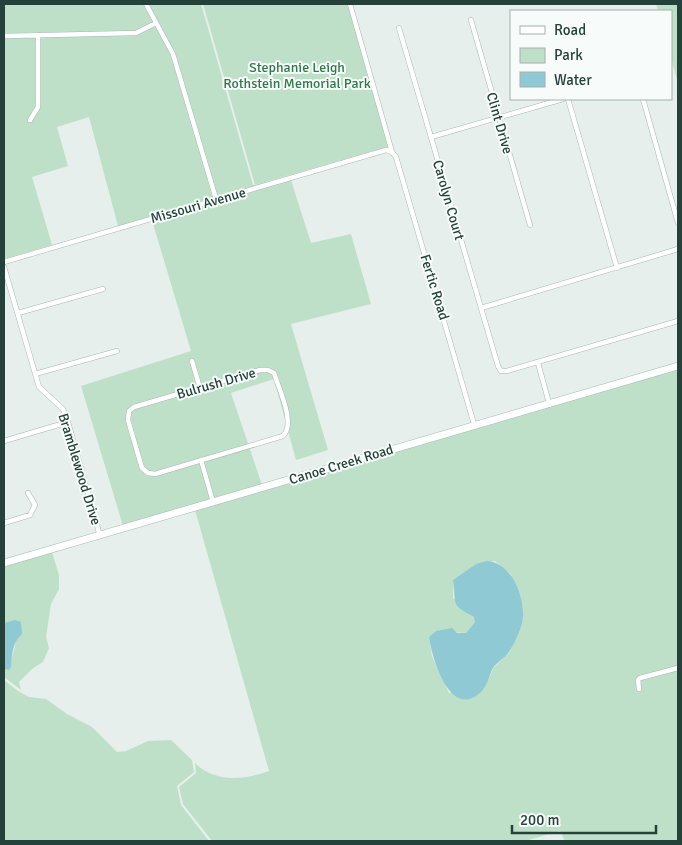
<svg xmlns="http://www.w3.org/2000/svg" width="682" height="845" font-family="Signika,sans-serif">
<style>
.green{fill:#bfe0c8;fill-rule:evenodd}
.water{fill:#8ec9d4}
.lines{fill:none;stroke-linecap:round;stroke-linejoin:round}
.minor-casing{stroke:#a8b8b2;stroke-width:5.5}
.secondary-casing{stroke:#a4bbb3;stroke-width:8}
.minor{stroke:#fff;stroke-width:4.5}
.secondary{stroke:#fff;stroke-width:7}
.labels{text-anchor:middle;stroke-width:4;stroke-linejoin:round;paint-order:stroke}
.park-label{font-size:14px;fill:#2d7a4b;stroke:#f7fbf9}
.street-label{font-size:14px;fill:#24423a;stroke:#f7fbf9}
</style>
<rect width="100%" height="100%" fill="#e6efeb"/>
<path class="green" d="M4 4H201L253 185 290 177 311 243 351 234 371 304 291 324 328 450 296 460 274 379 231 393 262 485 123 526 81 386 191 351 151 217 118 226 89 117 57 127 68 166 32 177 52 245 4 259Z
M203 4H349L390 146 255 185Z
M656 4H678V84L671 57V11H658Z
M678 368V841H565L560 831 525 841H212L183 804 179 787 196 773 195 763C215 783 244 780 269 771L195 510ZM495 561 511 574 523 618 509 653 494 667 488 680 449 693 432 656 429 637 436 631 466 633 475 622V617L453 598 454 580 476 564Z
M52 552 59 575V589L51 604 46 637 49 648 43 662 32 669 19 682 21 690 4 677V669L9 670 17 638 4 623V566Z
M4 680 18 691 29 697 46 699 67 714 92 727 117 752 126 751 148 741 171 740 192 760 194 772 177 786 181 805 209 841H4Z"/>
<path class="water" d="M487 561C512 563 523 594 523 616 523 626 514 644 509 652 505 658 497 662 493 668 489 676 487 686 481 692 450 721 432 658 429 637L436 631 452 628 457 633H466L475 622 474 617C449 603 457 606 453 580L476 564Z
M15 620 21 622 22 634C12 643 12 655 11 667L9 670 4 669V623Z"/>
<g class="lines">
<defs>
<path id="minor" d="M146 4 173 54 216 199
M350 4 392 152
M471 20 530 225
M399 28 498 366 501 371H507L678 321
M4 36 136 33 156 23
M568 99 617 268
M643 99 678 223
M30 120 38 107V35
M431 137 563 99
M392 152 396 157 474 424
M4 262 386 150 392 152
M4 267 39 387 63 409 68 422 100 536
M481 308 678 249
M18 313 103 289
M192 361 200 388
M538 363 549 403
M260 370H268L274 373C279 389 296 424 283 436L155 474 148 473 142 468 128 420 129 411 134 407Z
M35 374 117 351
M4 441 68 422
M201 460 213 502
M4 523 30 515 35 505 28 493
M639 689 638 680 640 678 678 668"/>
<path id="secondary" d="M4 563 678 366"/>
</defs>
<use href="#minor" class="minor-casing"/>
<use href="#secondary" class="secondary-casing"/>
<use href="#minor" class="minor"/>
<use href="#secondary" class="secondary"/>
</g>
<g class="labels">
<g class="park-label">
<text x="297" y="72">Stephanie Leigh<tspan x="297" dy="16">Rothstein Memorial Park</tspan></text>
</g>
<g class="street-label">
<text transform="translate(500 123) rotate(74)" y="5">Clint Drive</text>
<text transform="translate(449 200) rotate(74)" y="5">Carolyn Court</text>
<text transform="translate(198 205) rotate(-16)" y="5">Missouri Avenue</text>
<text transform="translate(435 287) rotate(73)" y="5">Fertic Road</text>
<text transform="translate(216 383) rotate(-16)" y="5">Bulrush Drive</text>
<text transform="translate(341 464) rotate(-17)" y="5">Canoe Creek Road</text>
<text transform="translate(80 469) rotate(73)" y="5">Bramblewood Drive</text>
</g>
</g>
<rect width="682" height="845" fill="none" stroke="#24423a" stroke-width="10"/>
<rect x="510" y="10" width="162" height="90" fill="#f7fbf9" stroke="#a3b1ad"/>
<rect x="520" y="26" width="25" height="8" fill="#ffffff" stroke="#a3b1ad"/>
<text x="554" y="35" font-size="15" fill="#24423a">Road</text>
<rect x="520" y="48" width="25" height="15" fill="#bfe0c8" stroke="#a3b1ad"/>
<text x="554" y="60" font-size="15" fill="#24423a">Park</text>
<rect x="520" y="72" width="25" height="15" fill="#8ec9d4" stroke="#a3b1ad"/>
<text x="554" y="85" font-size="15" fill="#24423a">Water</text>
<path d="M512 825v8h144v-8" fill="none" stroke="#24423a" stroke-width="2.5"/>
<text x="520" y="825" font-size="15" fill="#24423a" stroke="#f7fbf9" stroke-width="4" paint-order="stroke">200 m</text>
</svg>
